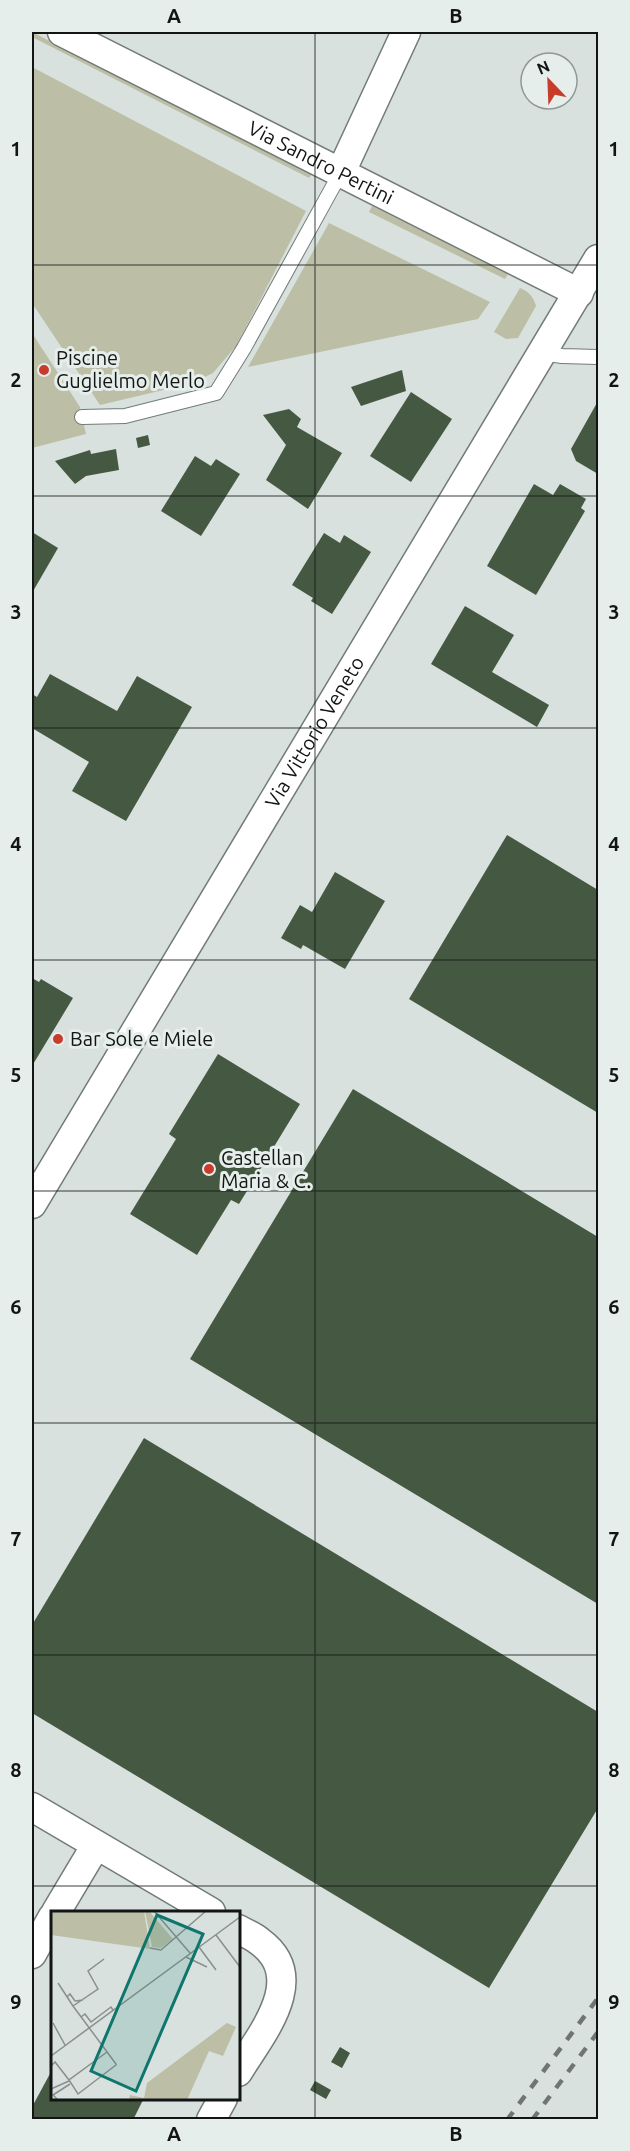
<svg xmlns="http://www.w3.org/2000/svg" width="630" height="2151" font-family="Ubuntu,sans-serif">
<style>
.green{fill:#bcbfa6}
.building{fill:#455842}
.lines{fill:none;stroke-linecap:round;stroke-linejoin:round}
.lane-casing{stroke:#737b77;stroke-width:16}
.street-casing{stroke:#737b77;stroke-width:31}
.lane{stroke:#fff;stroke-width:14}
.street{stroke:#fff;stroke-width:28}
.rail{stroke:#6f7572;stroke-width:4.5;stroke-dasharray:10 10;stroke-linecap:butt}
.grid{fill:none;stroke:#121514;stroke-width:1.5;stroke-opacity:0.55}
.poi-dot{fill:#c83c2c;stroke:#e5eeeb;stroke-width:2}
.labels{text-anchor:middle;stroke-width:6;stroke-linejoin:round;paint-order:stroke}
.street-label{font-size:20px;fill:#121514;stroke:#e5eeeb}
.poi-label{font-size:20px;fill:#121514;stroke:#e5eeeb;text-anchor:start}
.inset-road{fill:none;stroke:#898f8d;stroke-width:1.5}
.view{fill:#0f766e;fill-opacity:0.15;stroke:#0f766e;stroke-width:3}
.inset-edge{fill:none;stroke:#121514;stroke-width:3}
.neatline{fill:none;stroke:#121514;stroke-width:2}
.grid-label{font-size:20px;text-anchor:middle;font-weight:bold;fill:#121514}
</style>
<rect width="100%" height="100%" fill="#d8e1dd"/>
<path class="green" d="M32 32 312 174 309 178 32 37Z
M32 67 306 211 237 345 213 373 193 383 100 405 32 303Z
M372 206 508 274 505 279 369 212Z
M329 223 490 302 478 319 248 367Z
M520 288C529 292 533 296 536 306L518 338 506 339 494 332Z
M32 333 80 407 86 434 32 448Z"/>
<path class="building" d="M402 370 406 391 361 406 351 387Z
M411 392 452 419 411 482 370 456Z
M598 401V474L576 461 571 449Z
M289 409 301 419 297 427 342 453 308 509 266 480 286 445 263 415Z
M148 435 150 445 138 448 136 438Z
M116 449 119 470 86 476 75 484 55 461 90 450 91 454Z
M195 456 211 466 216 459 240 474 201 536 161 511Z
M534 484 553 495 560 484 586 499 581 508 585 511 536 595 487 566Z
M32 532 58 548 32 593Z
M324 533 340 543 344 535 371 552 332 614 311 601 313 598 292 585Z
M465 606 514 635 492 672 549 705 537 727 431 664Z
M50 674 117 711 137 676 192 707 126 821 72 791 89 762 32 728V694L37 697Z
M507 835 598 890V1113L409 999Z
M335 872 385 901 345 969 303 945 301 949 281 938 300 905 312 912Z
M32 978 39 982 41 979 73 998 32 1066Z
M218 1054 300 1104 239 1204 231 1200 197 1255 130 1214 176 1139 169 1134Z
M353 1089 598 1237V1604L190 1359Z
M144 1438 598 1712V1808L489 1988 32 1713V1625Z
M340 2047 350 2053 342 2068 331 2062Z
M52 2070V2098H144L133 2120H33L32 2118V2107Z
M315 2081 331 2090 326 2099 310 2090Z"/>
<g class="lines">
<defs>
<path id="lane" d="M541 353 562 356 598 357
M82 417 125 416 216 393 244 348 341 172"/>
<g id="street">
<path id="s1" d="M62 32 579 293"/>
<path d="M341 172 406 32"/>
<path id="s2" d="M32 1204 598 259"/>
<path d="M32 1807 211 1912"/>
<path d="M56 1912 96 1845"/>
<path d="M238 1929C245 1933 253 1936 259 1941 310 1978 261 2034 238 2072"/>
<path d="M32 1954 52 1918"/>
<path d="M211 2120 223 2098"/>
</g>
</defs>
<use href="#lane" class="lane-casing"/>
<use href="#street" class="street-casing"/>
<use href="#lane" class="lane"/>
<use href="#street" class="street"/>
<path class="rail" d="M507 2120 598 1998
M532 2120 598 2032"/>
</g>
<path class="grid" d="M315 32V2120M32 265H598M32 496H598M32 728H598M32 960H598M32 1191H598M32 1423H598M32 1655H598M32 1886H598"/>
<g class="poi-dot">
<circle cx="44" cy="370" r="6"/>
<circle cx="58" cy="1039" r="6"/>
<circle cx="209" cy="1169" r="6"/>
</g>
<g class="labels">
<g class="street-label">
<text dy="7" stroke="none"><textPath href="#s1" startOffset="290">Via Sandro Pertini</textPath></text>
<text dy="7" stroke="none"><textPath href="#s2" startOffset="550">Via Vittorio Veneto</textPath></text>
</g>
<g class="poi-label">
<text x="56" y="365">Piscine<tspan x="56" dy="23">Guglielmo Merlo</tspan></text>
<text x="70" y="1046">Bar Sole e Miele</text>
<text x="221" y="1165">Castellan<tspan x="221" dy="23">Maria &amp; C.</tspan></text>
</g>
</g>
<g transform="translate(51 1911)">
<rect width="189" height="189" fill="#d8e1dd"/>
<path d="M0 0H93L99 38 0 24ZM94 0H98L122 28 110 37 101 36ZM176 112 185 116 172 145 158 140 136 189H78L79 184 93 187 96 172Z" fill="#bcbfa6"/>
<path class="inset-road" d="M103 0 139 42M165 24 189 56M148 36 165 59M99 37 110 39 155 0M135 46 156 56M7 72 22 95 65 153V154L27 183 18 169 56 141M16 86 19 83 24 90 32 89M22 95 47 78 37 60 53 48M30 106 34 103 40 111 60 96 62 99M2 112 14 134M0 145 189 6M0 155 4 151 18 169M0 178 18 170M6 188 2 184 19 173"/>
<path class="view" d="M106 4 152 23 85 180 40 160Z"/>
<rect width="189" height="189" class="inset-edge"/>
</g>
<rect width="630" height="2151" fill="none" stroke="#e5eeeb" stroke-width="66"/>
<g transform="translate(549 81) rotate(337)"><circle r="28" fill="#e5eeeb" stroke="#919795" stroke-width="1.5"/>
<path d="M0-4.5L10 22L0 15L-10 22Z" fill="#c83c2c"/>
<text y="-9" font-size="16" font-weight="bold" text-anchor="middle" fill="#121514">N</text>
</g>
<rect x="33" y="33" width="564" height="2085" class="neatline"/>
<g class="grid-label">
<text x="174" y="23">A</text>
<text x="456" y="23">B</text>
<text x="16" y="156">1</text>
<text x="614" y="156">1</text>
<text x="16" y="387">2</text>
<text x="614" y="387">2</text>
<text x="16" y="619">3</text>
<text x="614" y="619">3</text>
<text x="16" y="851">4</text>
<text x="614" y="851">4</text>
<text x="16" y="1082">5</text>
<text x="614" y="1082">5</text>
<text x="16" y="1314">6</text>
<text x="614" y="1314">6</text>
<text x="16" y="1546">7</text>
<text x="614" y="1546">7</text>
<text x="16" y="1777">8</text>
<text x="614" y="1777">8</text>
<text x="16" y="2009">9</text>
<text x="614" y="2009">9</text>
<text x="174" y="2141">A</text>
<text x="456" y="2141">B</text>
</g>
</svg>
